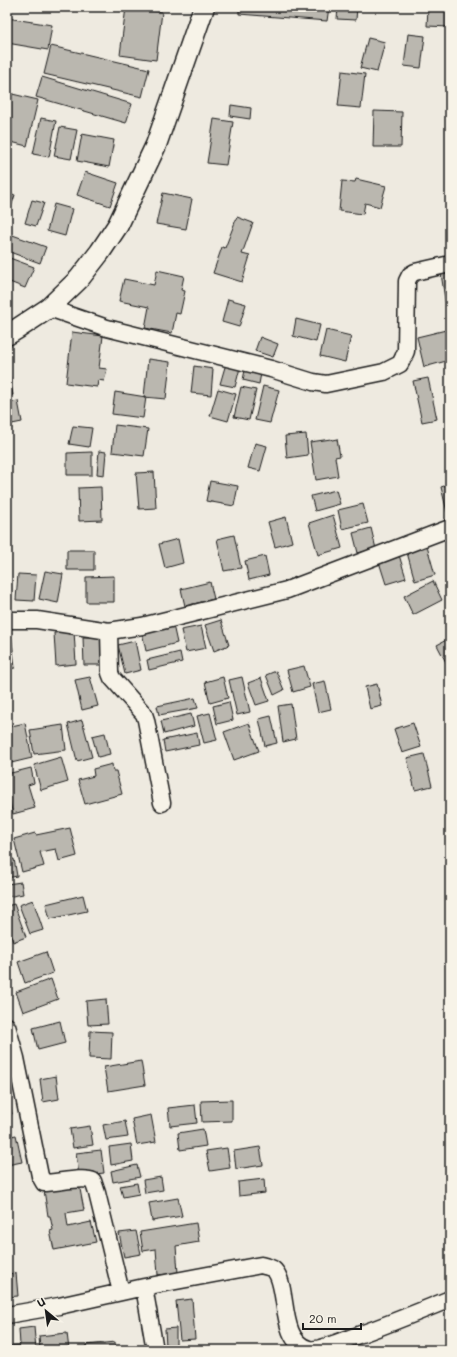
<svg xmlns="http://www.w3.org/2000/svg" width="457" height="1357" font-family="Mali,sans-serif">
<style>
.building{fill:#bab7af;stroke:#1c1c1c}
.lines{fill:none;stroke-linecap:round;stroke-linejoin:round}
.minor-casing{stroke:#1c1c1c;stroke-width:19}
.tertiary-casing{stroke:#1c1c1c;stroke-width:23}
.minor{stroke:#f7f3e8;stroke-width:16}
.tertiary{stroke:#f7f3e8;stroke-width:20}
</style>
<rect width="100%" height="100%" fill="#eeeae0"/>
<filter id="ink" filterUnits="userSpaceOnUse"><feTurbulence type="fractalNoise" baseFrequency=".025" numOctaves="2"/><feDisplacementMap in="SourceGraphic" scale="8" xChannelSelector="R" yChannelSelector="G"/><feConvolveMatrix kernelMatrix="1 2 1 2 8 2 1 2 1" color-interpolation-filters="sRGB"/></filter>
<g filter="url(#ink)">
<path class="building" d="M126 7 162 12 156 60 120 55Z
M239 7H329L327 21 239 14Z
M338 7H357L356 20 337 19Z
M428 8 450 10V27L427 26Z
M7 18 52 25 48 50 7 43Z
M408 34 425 36 421 68 404 66Z
M368 38 385 42 377 72 360 68Z
M51 46 149 69 142 97 44 74Z
M342 71 365 74 361 108 338 106Z
M42 77 132 104 126 123 36 97Z
M8 93 38 100 27 146 7 141Z
M231 105 251 108 250 119 230 116Z
M374 111 402 112 401 147H373Z
M41 118 56 121 49 157 33 154Z
M214 119 233 122 226 165 207 163Z
M60 127 77 130 71 159 54 156Z
M82 134 114 140 109 167 77 161Z
M85 172 118 183 110 206 77 195Z
M356 179 386 186 380 207 365 203 363 214 339 211 342 181 355 182Z
M7 193 15 195 7 219Z
M163 193 192 199 186 229 156 224Z
M32 200 44 203 36 226 25 223Z
M54 204 72 209 65 236 47 231Z
M237 217 253 223 242 254 250 256 242 282 213 273 222 247 225 248Z
M7 233 46 247 40 263 7 251Z
M7 257 34 267 25 288 7 281Z
M450 265V311L447 312 440 267Z
M157 270 184 276 181 290 185 291 180 314 176 313 172 333 145 328 149 307 119 301 124 279 154 285Z
M228 299 246 304 239 327 222 322Z
M296 319 320 325 316 342 293 336Z
M326 330 351 336 345 362 320 356Z
M446 330 450 346V360L424 367 417 337Z
M72 332 103 336 99 368 107 369 104 381 98 380 97 387 66 383Z
M260 337 278 344 273 357 255 351Z
M148 359 170 362 166 399 144 397Z
M227 360 241 364 235 387 220 384Z
M246 365 262 368 259 384 243 380Z
M194 366 213 369 211 395 191 393Z
M9 373 13 395 7 396V374Z
M428 378 437 419 422 422 413 381Z
M263 386 279 390 270 423 255 420Z
M241 387 256 390 249 420 234 417Z
M218 389 236 394 228 421 210 416Z
M115 392 146 397 143 418 112 414Z
M18 401 22 422 7 425V403Z
M115 425 148 429 144 456 112 452Z
M73 426 92 428 89 447 69 444Z
M306 434 308 455 287 458 285 436Z
M331 439 332 440 337 439 340 456 335 457 338 476 316 480 310 442Z
M255 443 267 446 260 471 248 468Z
M99 451 106 452 104 475 97 474Z
M92 452V475H67V453Z
M154 472 156 508 139 509 136 473Z
M210 481 238 486 234 506 206 501Z
M450 484V511L447 512 441 487Z
M101 487 102 520 79 521 78 488Z
M336 490 340 504 315 511 311 496Z
M363 504 368 523 342 529 338 510Z
M333 515 342 548 318 555 309 523Z
M286 517 292 542 275 547 268 522Z
M371 528 376 549 358 553 353 533Z
M234 535 241 568 224 571 217 539Z
M178 539 183 563 165 568 159 544Z
M426 543 435 575 415 581 406 549Z
M67 550H94V570H67Z
M399 555 406 578 386 584 379 562Z
M265 556 269 575 249 580 245 561Z
M45 571 63 574 58 603 39 599Z
M18 574 36 575 34 601 16 600Z
M114 576V602H86V577Z
M433 581 442 600 413 615 404 596Z
M210 582 214 599 185 606 181 589Z
M221 620 229 645 214 651 205 625Z
M10 624 15 668 7 669V625Z
M173 625 177 643 146 651 142 632Z
M201 626 206 648 186 652 181 630Z
M74 631 76 664 56 666 54 633Z
M83 637H106V665H84Z
M450 638V670L437 645Z
M135 641 141 670 125 674 118 645Z
M180 652 182 662 149 670 147 660Z
M304 666 310 687 293 692 287 670Z
M276 671 284 690 274 695 266 675Z
M90 677 98 706 82 710 75 680Z
M223 677 228 698 210 703 205 682Z
M242 677 250 712 237 715 229 680Z
M261 678 269 701 256 705 248 683Z
M325 681 331 709 318 712 312 684Z
M377 684 382 706 370 709 365 687Z
M195 698 198 708 159 715 157 706Z
M229 702 233 720 217 724 213 706Z
M291 704 296 739 283 742 278 706Z
M210 713 217 740 204 743 197 716Z
M191 714 194 726 164 734 161 721Z
M271 716 277 743 265 746 259 719Z
M82 720 92 757 77 761 68 724Z
M25 723 32 758 7 764V727Z
M249 723 259 751 234 760 224 732Z
M413 723 421 747 402 753 394 729Z
M63 725 66 750 34 754 30 730Z
M105 733 110 754 98 757 92 736Z
M197 733 199 745 165 752 163 740Z
M424 754 432 786 415 790 407 758Z
M61 757 68 782 41 790 34 765Z
M112 764 113 771H116L122 794 85 804 78 780 94 776 93 769Z
M31 768 34 783 28 785 35 808 13 814 7 792V774Z
M70 828 77 856 59 861 56 849 40 852 44 866 22 872 14 839 35 833 36 835Z
M14 859 17 876 7 878V860Z
M21 882 23 894 7 897V884Z
M83 895 87 911 50 919 46 904Z
M33 900 43 930 30 934 19 905Z
M14 904 26 937 13 942 7 924V906Z
M46 952 53 973 25 983 18 962Z
M51 979 58 999 23 1012 16 992Z
M106 999 108 1024 88 1025 86 1001Z
M60 1021 65 1043 38 1050 33 1028Z
M90 1031 112 1032 111 1059 89 1058Z
M141 1061 145 1085 108 1091 104 1067Z
M56 1076 59 1099 43 1102 40 1079Z
M7 1093 12 1114 7 1115Z
M232 1100V1121L202 1122 201 1101Z
M195 1105 197 1123 170 1126 168 1108Z
M151 1115 156 1142 137 1145 132 1119Z
M125 1121 128 1137 106 1140 103 1125Z
M90 1126 93 1145 73 1148 70 1129Z
M203 1129 206 1146 180 1150 178 1133Z
M16 1135 22 1162 7 1165V1137Z
M131 1144 133 1161 111 1165 109 1147Z
M260 1147 263 1165 236 1169 234 1151Z
M227 1148 230 1168 210 1171 206 1151Z
M101 1150 104 1173 79 1176 76 1153Z
M137 1165 140 1177 113 1182 111 1171Z
M161 1177 163 1190 145 1193 143 1180Z
M264 1179 265 1193 239 1196 238 1182Z
M137 1183 139 1194 123 1197 120 1186Z
M79 1184 84 1210 66 1213 68 1227 91 1222 96 1242 54 1250 50 1231 53 1230 50 1216H48L44 1190Z
M178 1198 182 1216 152 1221 149 1203Z
M196 1223 199 1242 176 1246 178 1273 158 1275 156 1249 143 1251 140 1232Z
M136 1231 141 1254 124 1257 119 1233Z
M16 1273 18 1296 7 1297V1274Z
M192 1299 195 1339 180 1340 176 1301Z
M34 1327 36 1350H7V1346L20 1345 19 1329Z
M176 1328V1345L166 1346 165 1329Z
M67 1333 69 1350H40L39 1336Z
M115 1342 116 1350H87L86 1345Z"/>
<g class="lines">
<defs>
<path id="minor" d="M49 308 107 328 271 369 313 382 326 384 384 372 400 364 403 358 406 351 407 281 410 275 415 272 450 264
M7 620H37L109 631 142 626 287 590 450 528
M109 631 110 673 112 678 144 714 146 720 162 803
M7 1026 16 1058 40 1176 44 1183C57 1183 83 1176 93 1181L97 1193 121 1292
M144 1287 261 1265C264 1266 270 1267 273 1269 290 1282 277 1341 309 1349 317 1351 339 1342 347 1339 382 1327 416 1313 450 1299
M7 1315 59 1306 144 1287 155 1350"/>
<path id="tertiary" d="M7 335 17 329 49 308 79 279 100 252 118 225 156 145 204 7"/>
</defs>
<use href="#minor" class="minor-casing"/>
<use href="#tertiary" class="tertiary-casing"/>
<use href="#minor" class="minor"/>
<use href="#tertiary" class="tertiary"/>
</g>
</g>
<rect width="457" height="1357" fill="none" stroke="#f7f3e8" stroke-width="24"/>
<rect x="12" y="12" width="433" height="1333" fill="none" stroke="#1c1c1c" stroke-width="1.5" filter="url(#ink)"/>
<g transform="translate(46 1311) rotate(331)" stroke="#f7f3e8" stroke-width="3" paint-order="stroke">
<path d="M0-3L7 15L0 10L-7 15Z" fill="#1c1c1c"/>
<text y="-6" font-size="11" font-weight="bold" text-anchor="middle" fill="#1c1c1c">U</text>
</g>
<path d="M303 1323v6h58v-6" fill="none" stroke="#1c1c1c" stroke-width="2"/>
<text x="309" y="1323" font-size="12" fill="#1c1c1c" stroke="#f7f3e8" stroke-width="3" paint-order="stroke">20 m</text>
</svg>
